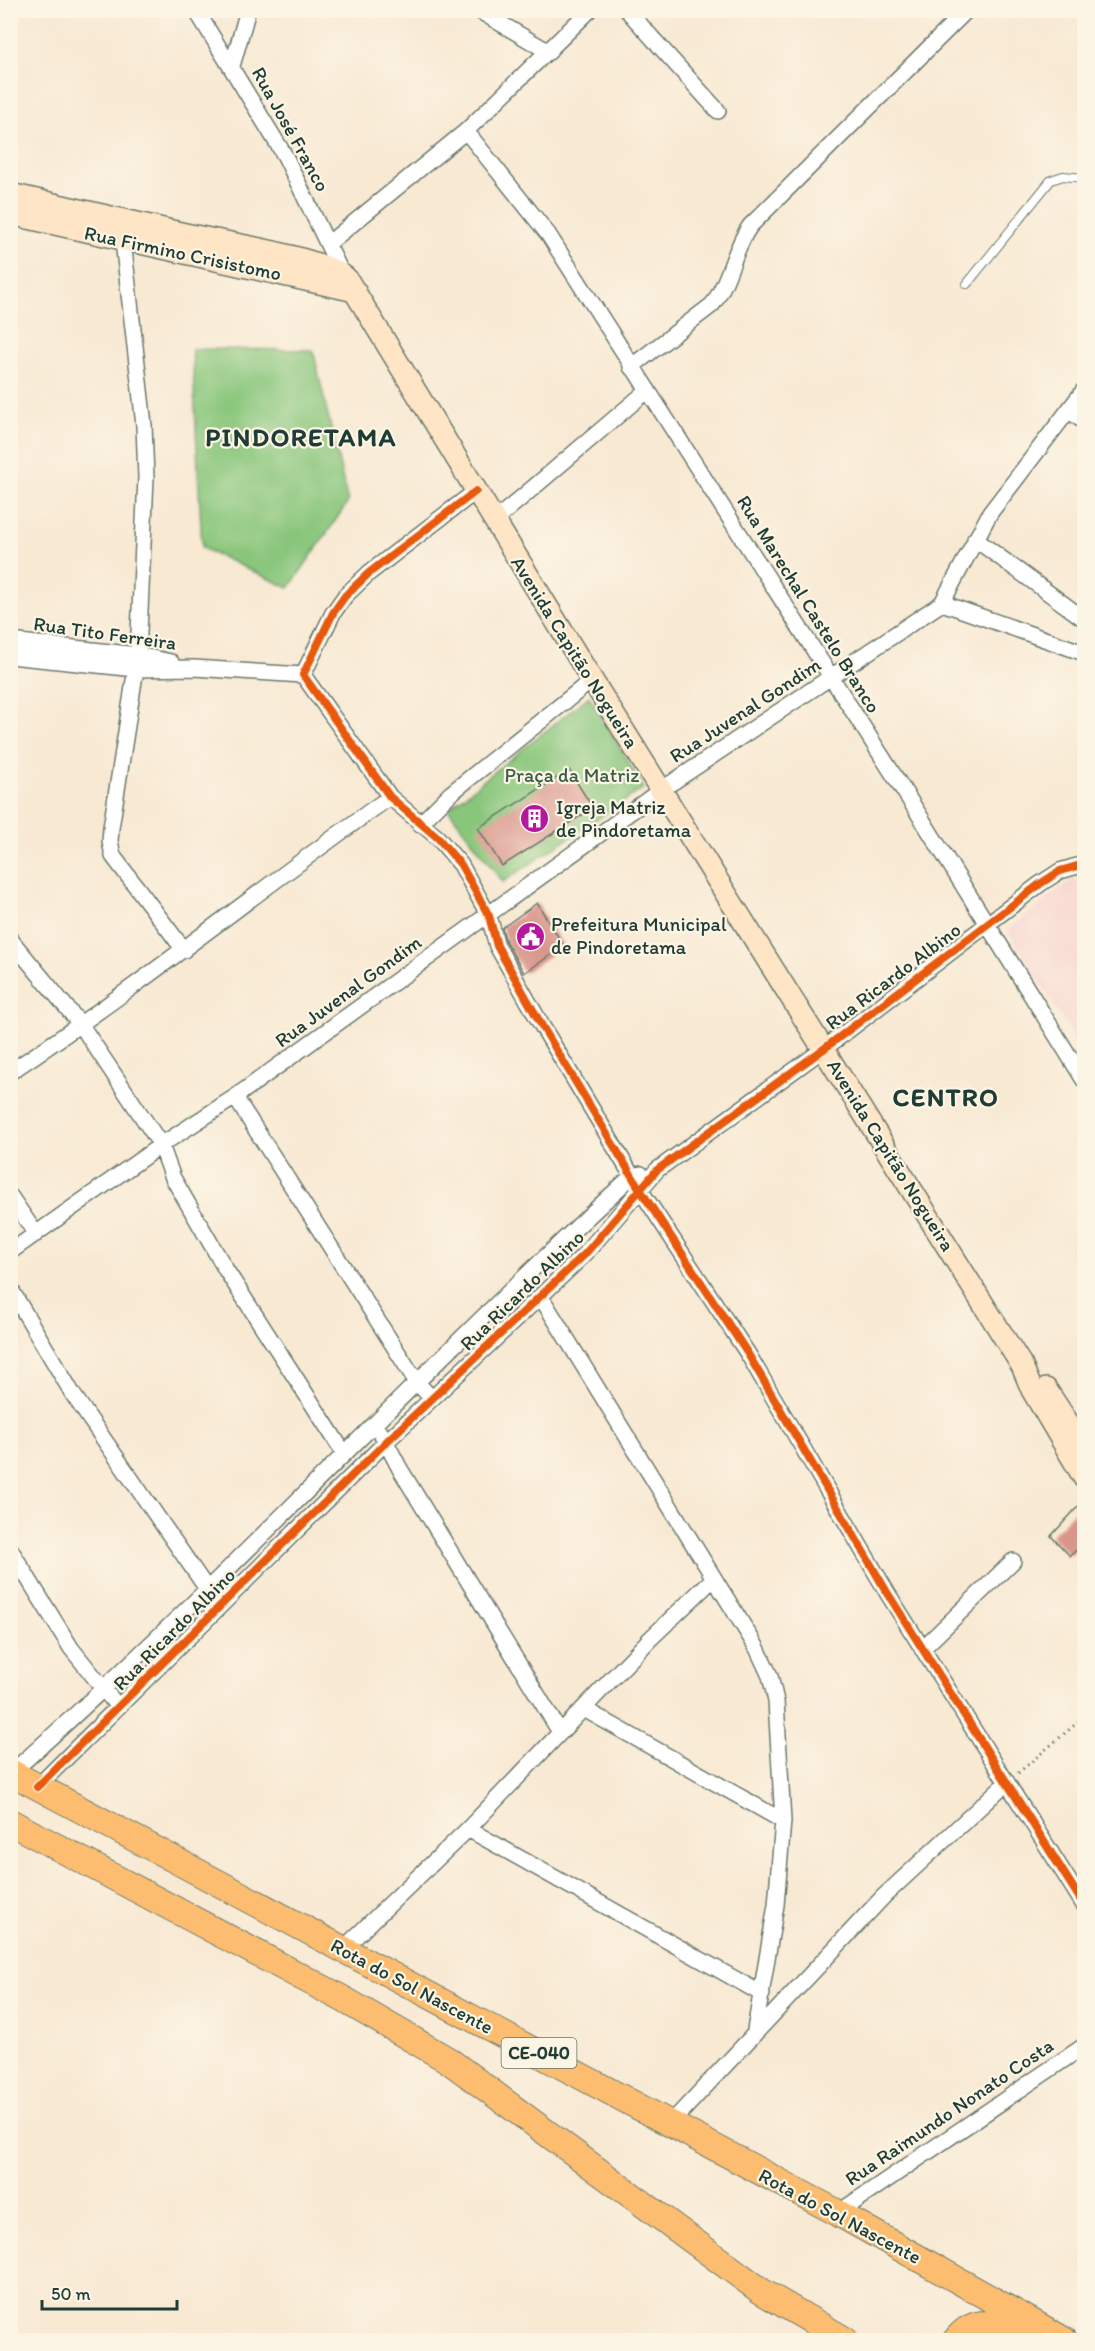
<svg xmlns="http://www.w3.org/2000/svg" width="1095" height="2351" font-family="Itim,sans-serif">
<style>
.built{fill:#f7d0cd}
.green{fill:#89c67c;stroke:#548258;stroke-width:1.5}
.building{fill:#da958b}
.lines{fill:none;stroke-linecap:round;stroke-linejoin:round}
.service-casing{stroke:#6b796c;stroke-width:10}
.minor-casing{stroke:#6b796c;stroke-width:18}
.secondary-casing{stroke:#6b796c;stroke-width:24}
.trunk-casing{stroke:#6b796c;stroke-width:28}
.path{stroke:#6b796c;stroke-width:3;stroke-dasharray:1.5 4.5;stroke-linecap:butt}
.service{stroke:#fff;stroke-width:8}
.minor{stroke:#fff;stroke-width:15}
.secondary{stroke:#fee5c5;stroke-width:21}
.trunk{stroke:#fcbd6f;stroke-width:26}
.cycleway-casing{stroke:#fcf5e5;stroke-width:11}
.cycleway{stroke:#e8590c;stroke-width:8}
.labels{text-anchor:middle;stroke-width:4.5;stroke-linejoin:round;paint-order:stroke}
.shield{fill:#fcf5e5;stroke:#617469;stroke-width:1.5}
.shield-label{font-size:18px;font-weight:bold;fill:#1f3d34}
.street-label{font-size:20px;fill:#1f3d34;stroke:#fcf5e5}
.park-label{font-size:20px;fill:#3a5f46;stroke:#fcf5e5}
.poi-label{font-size:20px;fill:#1f3d34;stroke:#fcf5e5;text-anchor:start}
.district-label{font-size:26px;font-weight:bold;letter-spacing:1.5px;fill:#1f3d34;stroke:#fcf5e5}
</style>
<rect width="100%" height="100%" fill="#fcf5e5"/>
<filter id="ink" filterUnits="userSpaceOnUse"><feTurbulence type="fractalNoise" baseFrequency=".0167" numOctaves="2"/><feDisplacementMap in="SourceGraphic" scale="12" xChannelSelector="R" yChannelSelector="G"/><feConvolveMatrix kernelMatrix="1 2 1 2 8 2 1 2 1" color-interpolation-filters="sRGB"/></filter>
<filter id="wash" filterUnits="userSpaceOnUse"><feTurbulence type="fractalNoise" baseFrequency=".008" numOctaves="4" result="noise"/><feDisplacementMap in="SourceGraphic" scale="24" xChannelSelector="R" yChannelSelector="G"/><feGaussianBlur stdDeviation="1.35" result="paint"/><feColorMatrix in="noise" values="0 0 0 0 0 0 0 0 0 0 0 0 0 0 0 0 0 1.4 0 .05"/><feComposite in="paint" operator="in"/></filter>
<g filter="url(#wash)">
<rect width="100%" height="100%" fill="#f8e9d3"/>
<path class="built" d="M1072 879 1084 881V1054L1007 930Z"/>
<path class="green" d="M192 349 313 350 348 502 289 588 202 548Z
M589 696 644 788 503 882 448 809Z"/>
<g id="blocks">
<path class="building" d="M569 770 593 808 502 866 478 828Z
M537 903 564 946 524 973 506 942 502 928Z
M1084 1500V1543L1070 1556 1051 1536Z"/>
</g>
</g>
<g filter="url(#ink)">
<use href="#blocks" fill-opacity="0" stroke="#6b796c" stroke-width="1.5"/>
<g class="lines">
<defs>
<path id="service" d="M967 284 1051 180 1063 176 1084 178"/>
<path id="minor" d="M196 10 285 156 341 272
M478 10 549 52
M627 10 718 111
M232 66 248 10
M466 131 548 234 918 813 1084 1080
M123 241 144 425 146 478 138 655 111 828 110 841 113 856 184 950
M329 243 466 131 590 10
M631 367 712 305C730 281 733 250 750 226L967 10
M1069 410 1084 422
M476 491 369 573 345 596 333 613 303 675 390 797 438 838 461 865 489 916 497 946 542 1026 641 1191 748 1354 888 1594 1084 1905
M494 521 648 390
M975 539 1084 619
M942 603 1084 653
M10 641 138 655 171 662
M10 656 136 669 194 668 303 675
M420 824 450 794 592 680
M10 939 81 1025 161 1145 173 1178 226 1270 344 1453
M10 1072C141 986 262 887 390 797
M235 1097 416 1381 432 1399
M10 1196 36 1234
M10 1252 161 1145 235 1097 661 790 942 603 990 513 1084 390
M10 1288 74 1396 207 1589
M541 1297 757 1648 770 1676 776 1701 783 1821 776 1905 755 2030
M381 1433 400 1469 560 1732
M10 1549 71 1648 118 1707
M922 1649 1013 1561
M584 1709 783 1821
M11 1773C226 1582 420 1370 632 1176L641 1174
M37 1787 386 1442 585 1254 657 1170 825 1048 1040 884 1060 871 1084 864
M468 1829 762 1994
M343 1949 468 1829 650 1639 713 1579
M670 2124 884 1896 1007 1782
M838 2213 1084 2046"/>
<path id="secondary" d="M10 194C69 207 127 221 185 234 217 241 328 258 347 279L592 680 1022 1366 1032 1390 1084 1478
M10 214 355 291
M1046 1389 1084 1447"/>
<path id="trunk" d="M10 1772 838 2213 1064 2340
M10 1822 343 1999 448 2060 761 2291 845 2340
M956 2340C978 2311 1009 2328 1035 2340"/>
</defs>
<use href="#service" class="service-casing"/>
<use href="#minor" class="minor-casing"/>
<use href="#secondary" class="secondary-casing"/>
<use href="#trunk" class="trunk-casing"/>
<path class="path" d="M1018 1773 1084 1717"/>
<use href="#service" class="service"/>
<use href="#minor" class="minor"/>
<use href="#secondary" class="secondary"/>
<use href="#trunk" class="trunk"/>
<defs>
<path id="cycleway" d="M476 491 369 573 345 596 333 613 303 675 390 797 438 838 461 865 489 916 497 946 542 1026 641 1191 748 1354 888 1594 1084 1905
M37 1787 386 1442 585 1254 657 1170 825 1048 1040 884 1060 871 1084 864"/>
</defs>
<use href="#cycleway" class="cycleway-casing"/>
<use href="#cycleway" class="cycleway"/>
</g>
</g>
<defs>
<symbol id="building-disc" viewBox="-11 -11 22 22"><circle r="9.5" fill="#b5179e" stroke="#fcf5e5"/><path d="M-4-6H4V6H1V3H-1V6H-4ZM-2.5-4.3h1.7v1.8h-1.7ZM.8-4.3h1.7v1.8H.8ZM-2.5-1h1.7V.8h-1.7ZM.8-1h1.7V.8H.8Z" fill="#fff"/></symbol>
<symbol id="civic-disc" viewBox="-11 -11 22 22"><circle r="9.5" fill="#b5179e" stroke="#fcf5e5"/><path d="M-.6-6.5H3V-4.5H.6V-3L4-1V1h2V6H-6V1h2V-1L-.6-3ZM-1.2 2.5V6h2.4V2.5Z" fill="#fff"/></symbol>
</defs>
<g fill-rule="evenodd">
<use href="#building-disc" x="518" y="802" width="33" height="33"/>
<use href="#civic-disc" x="514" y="920" width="33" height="33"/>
</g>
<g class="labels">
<rect class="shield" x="501.5" y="2038" width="75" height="30" rx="4.5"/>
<g class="shield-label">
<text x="539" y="2059">CE-040</text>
</g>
<g class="street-label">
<text transform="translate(291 129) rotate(61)" y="7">Rua José Franco</text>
<text transform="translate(183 253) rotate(12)" y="7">Rua Firmino Crisistomo</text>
<text transform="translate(809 604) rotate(58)" y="7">Rua Marechal Castelo Branco</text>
<text transform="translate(105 633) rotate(8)" y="7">Rua Tito Ferreira</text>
<text transform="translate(575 652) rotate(58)" y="7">Avenida Capitão Nogueira</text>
<text transform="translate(745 710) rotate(-33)" y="7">Rua Juvenal Gondim</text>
<text transform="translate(893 976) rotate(-37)" y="7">Rua Ricardo Albino</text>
<text transform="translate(348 991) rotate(-36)" y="7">Rua Juvenal Gondim</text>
<text transform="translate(891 1155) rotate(58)" y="7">Avenida Capitão Nogueira</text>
<text transform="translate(522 1290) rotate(-44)" y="7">Rua Ricardo Albino</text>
<text transform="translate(174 1629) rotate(-45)" y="7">Rua Ricardo Albino</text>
<text transform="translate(412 1986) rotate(28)" y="7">Rota do Sol Nascente</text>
<text transform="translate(949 2112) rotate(-34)" y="7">Rua Raimundo Nonato Costa</text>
<text transform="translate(840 2216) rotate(28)" y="7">Rota do Sol Nascente</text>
</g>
<g class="park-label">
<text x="572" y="782">Praça da Matriz</text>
</g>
<g class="poi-label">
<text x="556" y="814">Igreja Matriz<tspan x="556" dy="23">de Pindoretama</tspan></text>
<text x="551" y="931">Prefeitura Municipal<tspan x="551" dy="23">de Pindoretama</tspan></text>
</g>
<g class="district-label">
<text x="301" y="446">PINDORETAMA</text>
<text x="946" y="1106">CENTRO</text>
</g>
</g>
<rect width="1095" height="2351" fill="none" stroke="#fcf5e5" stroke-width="36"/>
<path d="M42 2300v9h135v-9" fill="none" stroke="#1f3d34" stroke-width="3"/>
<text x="51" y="2300" font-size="18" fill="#1f3d34" stroke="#fcf5e5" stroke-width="4.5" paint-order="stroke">50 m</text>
</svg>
